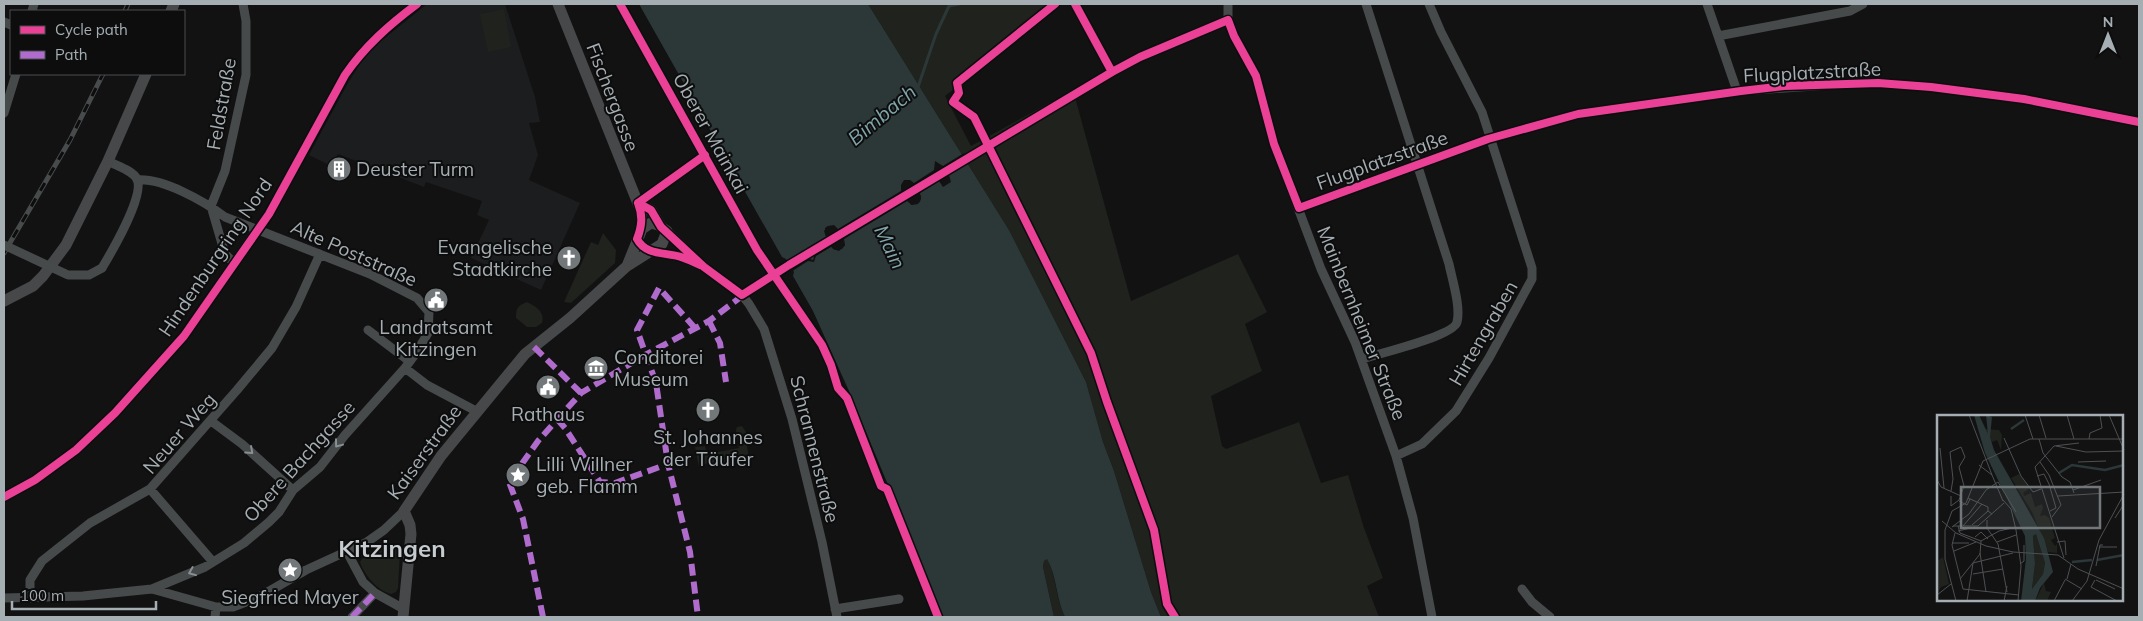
<svg xmlns="http://www.w3.org/2000/svg" width="2143" height="621" font-family="Mulish,sans-serif">
<style>
.built{fill:#1c1d1e}
.green{fill:#1f221d}
.water{fill:#2c3738;fill-rule:evenodd}
.pier{fill:#121213}
.lines{fill:none;stroke-linecap:round;stroke-linejoin:round}
.stream{stroke:#2c3738;stroke-width:3}
.street{stroke:#474a4b;stroke-width:9}
.secondary{stroke:#464849;stroke-width:11}
.rail-casing{stroke:#484b4c;stroke-width:5}
.rail{stroke:#0d0d0e;stroke-width:3;stroke-dasharray:9;stroke-linecap:butt}
.street-bridge{stroke:#474a4b;stroke-width:9}
.quiet{stroke:#b06ccc;stroke-width:6;stroke-dasharray:12 6;stroke-linecap:butt}
.cycleway-casing{stroke:#0d0d0e;stroke-width:11}
.cycleway{stroke:#ea4096;stroke-width:8}
.oneway{stroke:#899093}
.labels{text-anchor:middle;stroke-width:4;stroke-linejoin:round;paint-order:stroke}
.street-label{font-size:19px;fill:#a5aeb2;stroke:#0d0d0e}
.poi-label{font-size:19px;fill:#a5aeb2;stroke:#0d0d0e}
.water-label{font-size:20px;font-style:italic;fill:#80a5aa;stroke:#0d0d0e}
.district-label{font-size:24px;font-weight:bold;fill:#c5cbcf;stroke:#0d0d0e}
.inset-river{fill:none;stroke:#2c3738;stroke-width:2.5}
.inset-road{fill:none;stroke:#4d5053;stroke-width:1}
.view{fill:#72777a;fill-opacity:0.15;stroke:#72777a;stroke-width:2.5}
.inset-edge{fill:none;stroke:#a5aeb2;stroke-width:2.5}
</style>
<rect width="100%" height="100%" fill="#121213"/>
<path class="built" d="M427 4H505L535 97 540 122 529 123 538 155 529 180 580 203 541 290 471 258 489 220 477 215 482 201 426 182 424 187 338 154 331 166 309 155 348 83 363 59 381 41Z"/>
<path class="green" d="M868 4H1060L945 96 971 146 1073 90 1131 301 1238 254 1267 312 1245 324 1262 371 1211 396 1222 446 1226 449 1299 422 1321 483 1348 475 1364 528 1383 578 1367 586 1379 617H1161L1151 592 1114 471 1103 442 1086 382 1009 230Z
M504 9 511 47 488 52 480 14Z
M603 233 616 250 615 263 571 303 564 302 591 242 598 245Z
M527 302C536 307 545 311 542 323L536 327H527L516 318C516 308 517 306 527 302Z
M742 426 748 435 746 439 749 459 704 464V467H699L695 447 705 446 707 454 739 448 736 430 737 427Z
M385 544 398 547 400 552 398 588 396 592 391 594C378 591 364 575 360 562L362 559Z
M1047 558C1056 576 1056 599 1065 617H1054L1043 567 1044 561Z"/>
<path class="water" d="M639 4H868L1009 230 1086 382 1103 442 1114 471 1151 592 1161 617H1065C1056 599 1057 576 1047 559L1044 561 1043 567 1054 617H943L849 391 813 311 793 276 794 272 786 259 782 257ZM910 180 921 196 920 202 911 205 901 185ZM828 226H834L845 245 839 251 833 249 825 234V228Z"/>
<path class="pier" d="M964 153 970 162 949 175 951 182 943 187 939 181 920 193 921 199 918 204 912 205 907 201 844 239 845 245 842 249 836 250 831 247 816 256 814 262 808 261 791 272 785 262 804 250 810 259 813 260 814 257 807 248 826 237 824 231 828 226 834 225 838 229 901 191V185L904 180H910L914 183 934 170 935 161 943 166Z"/>
<g class="lines">
<path class="stream" d="M918 87 936 34 949 6 959 4"/>
<path class="street" d="M620 4 757 250 822 345 831 365 838 388
M1075 4 1112 72 1140 57 1228 20
M1228 4V20L1234 36 1256 76 1274 144 1321 269 1355 342 1396 456 1413 518 1432 617
M1707 4 1737 91
M32 11 34 4
M4 22 11 25
M1718 36 1850 11 1863 4
M4 113 16 74
M1488 139 1578 114 1741 91 1843 84 1878 83 1931 87 2024 99 2139 122
M137 180C163 178 204 201 225 217L370 274 417 298 429 312 428 333 416 353 405 368 345 435 320 467 293 490 279 512 269 522 244 543 205 567 152 589
M638 203 705 155
M1299 208 1476 144
M269 214 345 75C365 46 389 25 417 4
M667 231 704 267 742 295 749 304 764 329 792 419 822 542 837 617
M652 251 680 257 701 266
M234 263 225 254 211 206 225 171 246 75V21L243 4
M102 268C111 253 145 195 137 179 132 170 117 166 108 161
M368 330 409 361
M1362 359C1378 354 1454 336 1457 322 1461 307 1452 279 1449 264L1366 4
M405 368 427 385 476 411
M211 421 242 444 293 490
M1396 456 1422 444 1456 411 1489 358 1532 279V268L1482 112 1441 32 1429 4
M150 489 213 562
M4 497 35 480 76 450 115 413 184 336 254 234
M347 552 363 582 375 593 402 608
M1522 589 1532 602 1550 617
M4 598 83 596 152 589 216 607H233L259 597 306 570 367 542 384 530 404 511
M30 598V580L42 561 90 523 150 489 237 390 272 348 296 307 320 254
M835 609 899 599
M215 617 216 607
M352 617 375 593"/>
<path class="secondary" d="M558 4 641 211 642 229 627 266
M171 11 174 4
M638 203 651 210 661 227
M4 301 33 286 43 276 66 245 108 161 146 74
M403 617 411 534 410 525 404 511 441 456 525 354 570 318 627 266 662 244 667 231 658 225 651 223 642 229"/>
<defs>
<path id="rail" d="M125 11 128 4
M4 253 70 140 103 74"/>
</defs>
<use href="#rail" class="rail-casing"/>
<use href="#rail" class="rail"/>
<path class="street-bridge" d="M254 234 269 214
M4 245 68 275H89L102 268"/>
<path class="quiet" d="M709 321 720 343 726 382
M695 328 659 288 637 330 656 383 668 464 690 552 698 617
M534 347 581 393
M557 419 565 428 600 482 615 483 668 464
M352 617 375 593
M543 617 523 519 509 482 538 441 581 393 645 355 709 321 746 293"/>
<defs>
<path id="cycleway" d="M620 4 757 250 822 345 831 365 838 388 847 398 881 486 887 489 938 617
M1055 4 957 83 959 93 953 102 974 117 1091 353 1107 402 1154 530 1167 604 1175 617
M1075 4 1112 72
M638 203 651 210 661 227 704 267 742 295 789 265 1112 72 1140 57 1228 20 1234 36 1256 76 1274 144 1299 208 1488 139 1578 114 1741 91 1784 86 1878 83 1931 87 2024 99 2139 122
M638 203C643 216 642 226 637 239 646 256 666 252 681 257 687 259 694 262 700 265
M638 203 705 155
M4 497 35 480 76 450 115 413 184 336 269 214 345 75C365 46 389 25 417 4"/>
</defs>
<use href="#cycleway" class="cycleway-casing"/>
<use href="#cycleway" class="cycleway"/>
</g>
<defs><path id="oneway-chevron" d="M-2-3.5L2.5 0L-2 3.5" fill="none" stroke-width="1.6" stroke-linecap="round" stroke-linejoin="round" transform="scale(1.25)"/></defs>
<g class="oneway">
<use href="#oneway-chevron" transform="translate(338 444) rotate(127)"/>
<use href="#oneway-chevron" transform="translate(250 451) rotate(42)"/>
<use href="#oneway-chevron" transform="translate(192 572) rotate(158)"/>
</g>
<defs>
<symbol id="building-disc" viewBox="-11 -11 22 22"><circle r="9.5" fill="#72777a" stroke="#0d0d0e"/><path d="M-4-6H4V6H1V3H-1V6H-4ZM-2.5-4.3h1.7v1.8h-1.7ZM.8-4.3h1.7v1.8H.8ZM-2.5-1h1.7V.8h-1.7ZM.8-1h1.7V.8H.8Z" fill="#fff"/></symbol>
<symbol id="church-disc" viewBox="-11 -11 22 22"><circle r="9.5" fill="#72777a" stroke="#0d0d0e"/><path d="M-1.2-6h2.4v3.5h3.3v2.4h-3.3V6h-2.4V-.1h-3.3v-2.4h3.3Z" fill="#fff"/></symbol>
<symbol id="civic-disc" viewBox="-11 -11 22 22"><circle r="9.5" fill="#72777a" stroke="#0d0d0e"/><path d="M-.6-6.5H3V-4.5H.6V-3L4-1V1h2V6H-6V1h2V-1L-.6-3ZM-1.2 2.5V6h2.4V2.5Z" fill="#fff"/></symbol>
<symbol id="museum-disc" viewBox="-11 -11 22 22"><circle r="9.5" fill="#72777a" stroke="#0d0d0e"/><path d="M0-6L6-3V-2H-6V-3ZM-5-1h2V3h-2ZM-1-1h2V3h-2ZM3-1h2V3H3ZM-6 4H6V6H-6Z" fill="#fff"/></symbol>
<symbol id="sight-disc" viewBox="-11 -11 22 22"><circle r="9.5" fill="#72777a" stroke="#0d0d0e"/><path d="M0-6L1.8-2.2L6-1.7L2.9 1.2L3.7 5.4L0 3.3L-3.7 5.4L-2.9 1.2L-6-1.7L-1.8-2.2Z" fill="#fff"/></symbol>
</defs>
<g fill-rule="evenodd">
<use href="#building-disc" x="325" y="155" width="28" height="28"/>
<use href="#church-disc" x="555" y="244" width="28" height="28"/>
<use href="#civic-disc" x="422" y="286" width="28" height="28"/>
<use href="#museum-disc" x="582" y="354" width="28" height="28"/>
<use href="#civic-disc" x="534" y="373" width="28" height="28"/>
<use href="#church-disc" x="694" y="396" width="28" height="28"/>
<use href="#sight-disc" x="504" y="461" width="28" height="28"/>
<use href="#sight-disc" x="276" y="556" width="28" height="28"/>
</g>
<g class="labels">
<g class="street-label">
<text transform="translate(1812 72) rotate(-3)" y="7">Flugplatzstraße</text>
<text transform="translate(613 97) rotate(69)" y="7">Fischergasse</text>
<text transform="translate(221 104) rotate(-80)" y="7">Feldstraße</text>
<text transform="translate(711 133) rotate(61)" y="7">Oberer Mainkai</text>
<text transform="translate(1382 160) rotate(-20)" y="7">Flugplatzstraße</text>
<text transform="translate(354 253) rotate(24)" y="7">Alte Poststraße</text>
<text transform="translate(215 257) rotate(-56)" y="7">Hindenburgring Nord</text>
<text transform="translate(1362 323) rotate(68)" y="7">Mainbernheimer Straße</text>
<text transform="translate(1483 333) rotate(-60)" y="7">Hirtengraben</text>
<text transform="translate(179 433) rotate(-49)" y="7">Neuer Weg</text>
<text transform="translate(815 449) rotate(76)" y="7">Schrannenstraße</text>
<text transform="translate(424 452) rotate(-54)" y="7">Kaiserstraße</text>
<text transform="translate(299 461) rotate(-48)" y="7">Obere Bachgasse</text>
</g>
<g class="poi-label">
<text x="356" y="176" text-anchor="start">Deuster Turm</text>
<text x="552" y="254" text-anchor="end">Evangelische<tspan x="552" dy="22">Stadtkirche</tspan></text>
<text x="436" y="334">Landratsamt<tspan x="436" dy="22">Kitzingen</tspan></text>
<text x="614" y="364" text-anchor="start">Conditorei<tspan x="614" dy="22">Museum</tspan></text>
<text x="548" y="421">Rathaus</text>
<text x="708" y="444">St. Johannes<tspan x="708" dy="22">der Täufer</tspan></text>
<text x="536" y="471" text-anchor="start">Lilli Willner<tspan x="536" dy="22">geb. Flamm</tspan></text>
<text x="290" y="604">Siegfried Mayer</text>
</g>
<g class="water-label">
<text transform="translate(882 115) rotate(-40)" y="7">Bimbach</text>
<text transform="translate(890 247) rotate(64)" y="7">Main</text>
</g>
<g class="district-label">
<text x="392" y="557">Kitzingen</text>
</g>
</g>
<g transform="translate(1937 415)">
<rect width="186" height="186" fill="#121213"/>
<path d="M47 14 62 15 65 20 64 35 60 25 55 27ZM82 59 93 73 86 78 87 81 94 78 98 92 105 89 106 93 103 101 108 100 112 103 118 123 114 125 118 131 120 129V138L111 137 95 97 74 63ZM99 118 108 148 106 159 95 174 98 149 96 121ZM6 142 12 169 4 172 0 179V146ZM107 168 109 176 114 177 110 186H98Z" fill="#1f221d"/>
<path d="M37 0H42L51 19 49 0 55 2 53 22 57 35 107 123 116 157 103 173 98 186H84L89 144 88 121 48 38ZM99 119 108 148 106 159 95 174 98 149 96 121Z" fill="#2c3738" fill-rule="evenodd"/>
<path class="inset-river" d="M74 14 87 5M122 58 135 50 168 55 187 50M160 145 187 140M135 147 155 145"/>
<path class="inset-road" d="M32 0 55 60M88 0 96 24M102 0 109 23M130 0 137 24M172 0 187 35M67 23 84 61 96 77 104 74M102 24 106 38 125 62 133 67 137 78M152 24 153 18 165 13 163 0M119 31 149 37 187 36M3 33 7 73M103 47 112 60 124 90 115 102M141 47 169 46M42 50 55 60M55 60 66 86M100 61 107 59 112 69 119 93 113 96M0 65 4 72 24 81M136 75 164 65M14 76 16 64 13 37 24 32 28 42 22 52 27 71 22 85 14 91V81M121 81 187 77M31 83 51 92V96L55 99M66 85 74 94 79 115 84 151 81 186M22 86 30 90 33 84M178 103 187 89M50 105V113L61 129 70 177M5 106 19 118 49 131 76 137 121 140 141 154 187 174M35 110 51 96M16 111H41L67 88M21 111 23 118 44 126M26 111 45 89M15 112 32 99 49 75 61 67 79 97M21 116 38 112M18 118 15 130 26 174 82 180M38 122 44 117 51 124M60 127 79 120M120 127 128 126 129 140M15 128H32M162 132H180M17 136 39 127M43 138 49 177M127 143 98 52 117 31 142 28M36 148 76 138M83 149 87 146V130M159 151 163 130H166M36 159 66 154M23 164 43 139 44 126 62 116 79 112M128 164 145 174M130 164 134 149M158 165 154 172 180 186M159 165 178 174M0 180 14 169M19 186 8 144V115L15 96 29 88 46 46 93 24H187M30 186 36 148M67 186 70 171M117 186 128 165M135 186 150 166 162 125 187 79"/>
<path class="view" d="M24 72H163V113H24Z"/>
<rect width="186" height="186" class="inset-edge"/>
</g>
<rect width="2143" height="621" fill="none" stroke="#a5aeb2" stroke-width="10"/>
<rect x="10" y="10" width="175" height="65" fill="#0d0d0e" stroke="#4a4d50"/>
<rect x="20" y="26" width="25" height="8" fill="#ea4096" stroke="#4a4d50"/>
<text x="55" y="35" font-size="15" fill="#a5aeb2">Cycle path</text>
<rect x="20" y="51" width="25" height="8" fill="#b06ccc" stroke="#4a4d50"/>
<text x="55" y="60" font-size="15" fill="#a5aeb2">Path</text>
<g transform="translate(2108 35)" stroke="#0d0d0e" stroke-width="4" paint-order="stroke">
<path d="M0-4L9 19L0 12L-9 19Z" fill="#a5aeb2"/>
<text y="-8" font-size="14" font-weight="bold" text-anchor="middle" fill="#a5aeb2">N</text>
</g>
<path d="M12 601v8h144v-8" fill="none" stroke="#a5aeb2" stroke-width="2.5"/>
<text x="20" y="601" font-size="15" fill="#a5aeb2" stroke="#0d0d0e" stroke-width="4" paint-order="stroke">100 m</text>
</svg>
